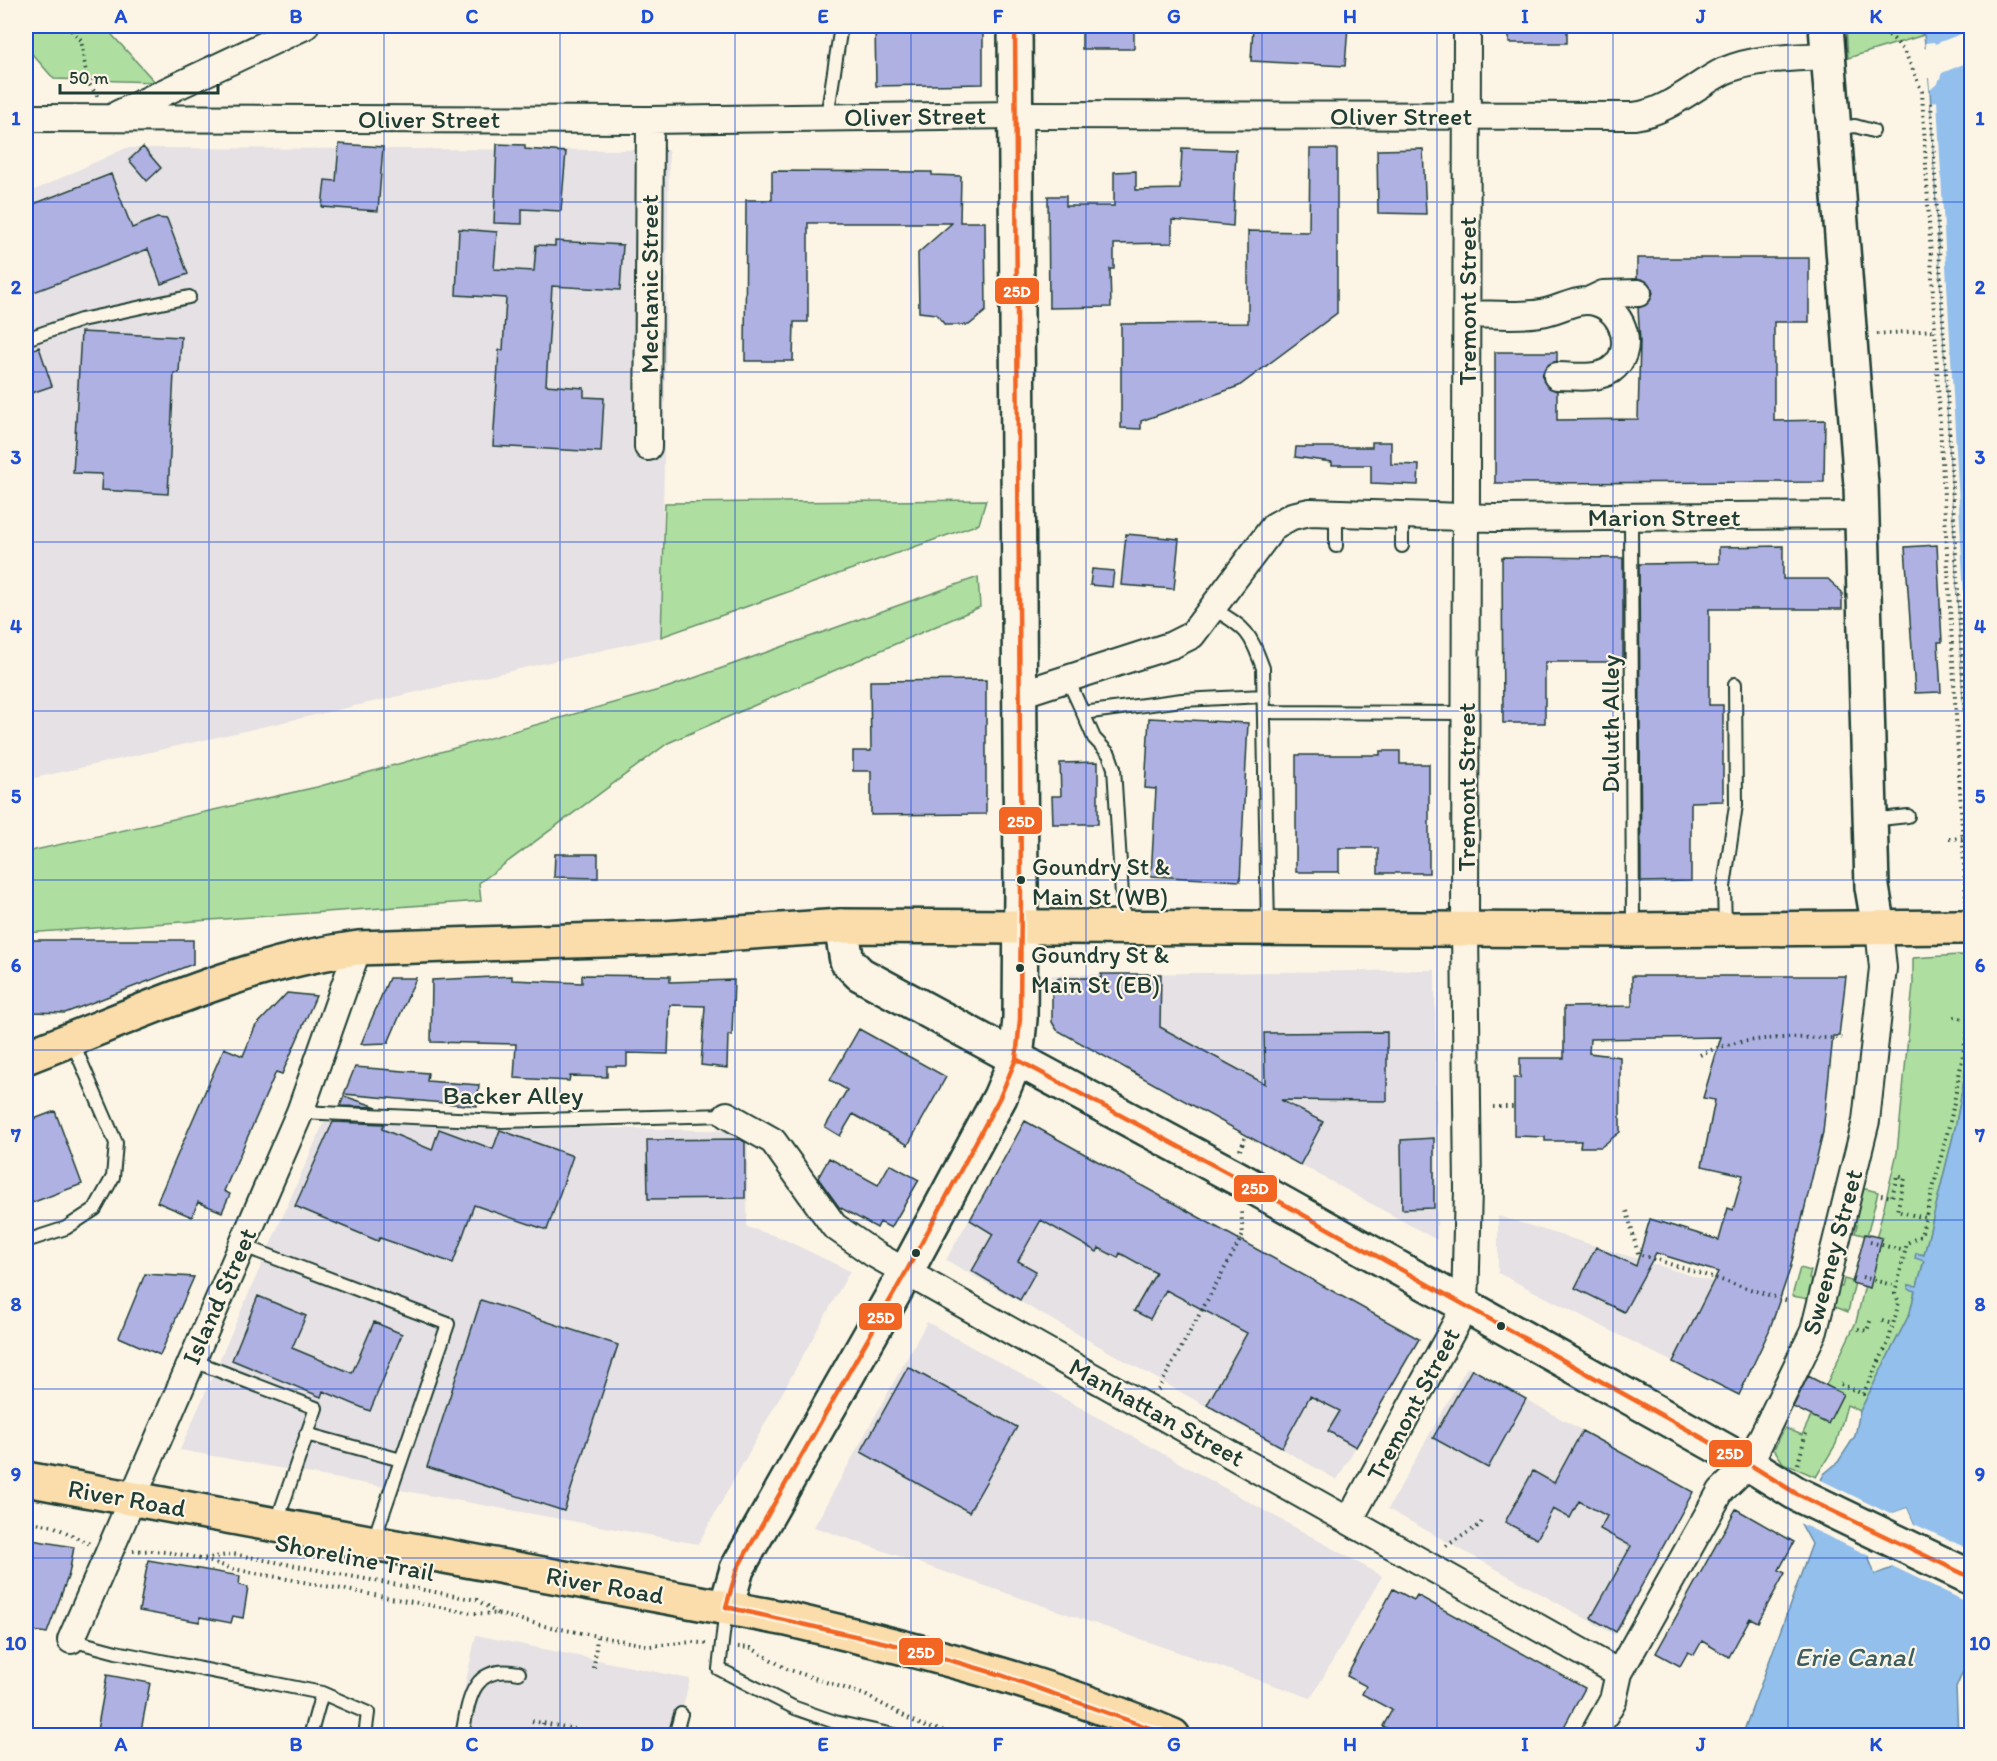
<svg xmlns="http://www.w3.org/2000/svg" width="1997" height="1761" font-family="Itim,sans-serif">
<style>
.built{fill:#e5e1e4}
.green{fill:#aedfa0;stroke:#668e6a;stroke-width:1.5}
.water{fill:#93bfec;stroke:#658ba2;stroke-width:1.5;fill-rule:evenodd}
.pier{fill:#fcf5e5;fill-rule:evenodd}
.building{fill:#afb1e2;stroke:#1f3d34;stroke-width:1.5}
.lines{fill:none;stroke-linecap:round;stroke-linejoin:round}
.lane-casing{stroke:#1f3d34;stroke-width:16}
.street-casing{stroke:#1f3d34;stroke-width:30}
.secondary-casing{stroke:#1f3d34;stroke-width:38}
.primary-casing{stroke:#1f3d34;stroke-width:38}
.path{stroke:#1f3d34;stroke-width:4;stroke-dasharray:1.5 4.5;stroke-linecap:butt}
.lane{stroke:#fcf5e5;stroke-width:12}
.street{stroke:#fcf5e5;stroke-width:26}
.secondary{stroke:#fcf5e5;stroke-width:33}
.primary{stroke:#faddab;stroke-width:33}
.primary-bridge-casing{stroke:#1f3d34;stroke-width:38;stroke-linecap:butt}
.primary-bridge{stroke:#faddab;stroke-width:33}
.bus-1-casing{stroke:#fcf5e5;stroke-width:9}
.bus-1{stroke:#f26522;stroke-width:4.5}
.grid{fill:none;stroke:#1d4ed8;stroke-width:1.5;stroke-opacity:0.55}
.bus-dot{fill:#1f3d34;stroke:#fcf5e5;stroke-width:2}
.labels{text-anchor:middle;stroke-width:4.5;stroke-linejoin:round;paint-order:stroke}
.bus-label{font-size:24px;fill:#1f3d34;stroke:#fcf5e5;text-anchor:start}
.street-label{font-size:26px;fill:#1f3d34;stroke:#fcf5e5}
.water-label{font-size:27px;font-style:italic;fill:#3c5e62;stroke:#fcf5e5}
.line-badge{stroke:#fcf5e5;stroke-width:2}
.badge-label{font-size:16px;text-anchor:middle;font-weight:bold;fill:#fff}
.neatline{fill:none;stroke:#1d4ed8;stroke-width:2}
.grid-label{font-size:20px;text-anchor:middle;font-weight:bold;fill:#1d4ed8}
</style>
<rect width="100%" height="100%" fill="#fcf5e5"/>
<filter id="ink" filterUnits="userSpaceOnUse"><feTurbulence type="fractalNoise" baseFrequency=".0167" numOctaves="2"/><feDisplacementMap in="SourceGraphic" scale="12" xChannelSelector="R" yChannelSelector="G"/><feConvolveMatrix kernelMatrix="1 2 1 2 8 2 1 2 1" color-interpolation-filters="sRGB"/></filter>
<g filter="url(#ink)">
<path class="built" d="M126 148 669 150 661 637 26 780V194Z
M1435 970 1437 1240 1052 1027V975Z
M1025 1120 1418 1337 1337 1480 946 1260Z
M324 1122 748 1131 747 1227 779 1237 850 1271 698 1544 180 1450Z
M1498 1216 1777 1302 1739 1396 1498 1273Z
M927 1322 1382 1576 1311 1698 814 1527Z
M1467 1367 1694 1492 1615 1635 1388 1509Z
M476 1635 690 1679 676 1735 454 1736Z"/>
<path class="green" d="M26 26H104L155 82 54 79 26 47Z
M1846 26H1907L1924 35 1848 58Z
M986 500 979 524 661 637 665 503Z
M978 577 980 607 668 743 479 883 481 901 26 933V852L317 787 666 688Z
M1959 955 1971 956V1040L1956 1124 1924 1255 1916 1253 1924 1260 1917 1287 1909 1285 1915 1291 1910 1313 1860 1411 1847 1405 1836 1444 1816 1477 1783 1463 1774 1449 1785 1428 1802 1435 1856 1322 1897 1153 1913 984V958Z
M1866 1189 1878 1192 1867 1236 1855 1233 1857 1225 1852 1223 1861 1190Z
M1800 1268 1811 1271 1809 1279 1814 1280 1808 1299 1792 1296Z
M1844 1279 1855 1282 1848 1312 1833 1306 1837 1286 1842 1287Z"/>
<path class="water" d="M1907 26H1971V845L1930 90 1924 35Z
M1971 1040 1972 1650 1956 1688 1958 1735 1742 1736 1812 1544 1800 1522 1824 1474 1838 1462 1855 1436 1860 1411 1910 1313 1915 1291 1908 1289 1909 1285 1917 1286 1924 1261 1915 1258 1916 1253 1924 1255 1956 1124ZM1907 1508 1914 1524 1890 1569 1875 1574 1869 1559 1891 1514Z"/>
<path class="pier" d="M1971 30V61L1942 73 1938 83 1930 90 1929 78 1926 79 1923 49 1926 48 1925 43 1934 42 1935 44Z
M1937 101 1971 725V845L1931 103Z
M1819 1479 1890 1514 1907 1508 1914 1524 1971 1550V1604L1892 1566 1875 1574 1870 1556 1797 1522ZM1906 1512 1910 1524 1888 1567 1877 1571 1872 1559 1893 1517Z"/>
<path class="building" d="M875 26H983V84L876 86Z
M1082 26H1134V49H1082Z
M1253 26H1348L1345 66 1251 61Z
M1509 26H1567V43H1509Z
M339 144 383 147 378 211 322 207 325 180 336 181Z
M497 144 525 145V149L566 152 561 211 522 209V224L494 223Z
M143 147 161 168 147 181 129 160Z
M1182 148 1236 150 1233 226 1172 220V243L1114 244V269H1110L1111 307 1049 308 1048 196H1066V206H1114V172L1136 171V190L1180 189Z
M1310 149H1337V313L1239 386 1141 421V429L1121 428V324L1248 323V231L1309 232Z
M1423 149 1426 214 1378 213 1377 150Z
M772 171 932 172V175L961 176 960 222H985L986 311 969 325H945L936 314 919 312 918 253 952 223H808V322H794L793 361H745L746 200H772Z
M111 174 132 228 157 218 167 219 188 274 161 284 148 249 26 295V207Z
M459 229 497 232 494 269 534 271 536 245 555 246V241L623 245 620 290 552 286 546 385 584 388V397L604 398 601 452 493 446 499 350H503L506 298 456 295Z
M1637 258H1809V322H1774V421L1825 420 1824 482 1495 483V352H1557V361L1545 368 1542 376 1549 388 1557 391V420L1638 419 1640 342 1638 308 1646 305 1653 293 1650 285 1637 278Z
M81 332 181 337 179 373H174L168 494 101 490 102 474 73 473Z
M39 347 52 386 26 395V352Z
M1372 442H1391V464L1419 465 1418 485 1371 483V465H1332V462L1295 457 1296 447H1372Z
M1126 534 1179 539 1174 589 1121 585Z
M1937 545 1942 642H1938L1941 692 1915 693 1905 547Z
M1783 546V579H1828L1842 592V609H1709V705H1723V801L1691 802V881L1641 882 1639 564 1719 563V547Z
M1502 557 1623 558V662H1545V723H1503Z
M1092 569 1114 571 1112 587 1090 585Z
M986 680V814L871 815V771H853V751H871L870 681Z
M1149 718 1248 723 1240 881 1151 876 1156 789 1145 788Z
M1380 751H1400V764H1429V873H1378V848H1339V872H1296V755H1380Z
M1098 762V824H1053L1052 796H1061L1060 763Z
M555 854H598V878L554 877Z
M30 940H193V964L65 1013 31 1012Z
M1101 974H1161L1160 1027 1265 1084 1264 1033 1387 1032V1101L1281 1100 1323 1122 1300 1165 1057 1030 1052 1022V984L1059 978H1101Z
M582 975 670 976V982L734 980 732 1035H728L727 1068 701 1065 705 1006 670 1005 668 1054 627 1053V1066H607V1077L570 1076 569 1081 514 1078 516 1044 431 1042 432 980 512 976V980L582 983Z
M1632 976H1846L1839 1036H1833L1823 1132 1790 1269 1769 1331 1739 1395 1673 1362 1718 1272 1656 1253 1624 1312 1575 1288 1596 1247 1636 1266 1650 1219 1719 1240 1728 1208 1733 1210 1743 1175 1702 1166 1715 1100 1703 1098 1721 1037 1590 1039 1589 1053 1620 1057V1132L1601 1147H1580L1581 1141H1545V1137L1514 1136V1078H1520V1058H1564V1007L1632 1006Z
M389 978H416L388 1043 361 1044Z
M287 993 316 996 282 1074 276 1072 224 1191 230 1194 222 1212 198 1202 192 1217 157 1202 224 1048 243 1056 255 1027Z
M859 1029 946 1077 908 1145 853 1114 840 1136 825 1127 847 1090 830 1080Z
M355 1067 428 1073 427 1081 479 1085 477 1106 344 1094Z
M344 1096 377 1107 340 1106Z
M55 1111 82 1184 26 1205V1122Z
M1025 1121 1419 1339 1356 1447 1328 1431 1340 1411 1310 1396 1282 1447 1207 1405 1247 1333 1166 1290 1150 1319 1134 1311 1156 1273 1120 1253 1118 1258 1099 1248 1097 1252 1041 1220 1018 1261 1036 1271 1020 1300 972 1271 993 1234 970 1220Z
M333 1122 384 1124 382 1129 432 1150 439 1129 493 1149 500 1130 573 1156 547 1230 474 1205 453 1263 380 1238 378 1241 295 1206Z
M1434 1138V1208L1402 1209 1401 1140Z
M740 1139 745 1142V1198L648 1199 647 1140Z
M829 1158 878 1185 890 1164 919 1180 891 1228 880 1222 877 1228 839 1207 818 1178Z
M1865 1234 1882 1238 1870 1288 1852 1283Z
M145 1274 194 1277 160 1355 119 1337Z
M258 1296 306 1316 292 1348 352 1373 374 1322 402 1334 370 1411 323 1391 321 1397 232 1360Z
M481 1300 618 1345 564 1511 427 1467Z
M908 1367 1017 1427 969 1512 861 1452Z
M1472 1369 1526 1399 1488 1468 1433 1438Z
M1808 1376 1843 1394 1828 1424 1793 1407Z
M1582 1431 1693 1492 1616 1632 1591 1618 1631 1546 1600 1529 1607 1516 1579 1501 1570 1518 1553 1509 1537 1539 1505 1522 1533 1471 1554 1483Z
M1736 1509 1794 1542 1779 1570 1785 1573 1758 1622 1750 1618 1729 1657 1702 1641 1694 1655 1688 1652 1680 1666 1656 1653Z
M26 1539 74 1547 69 1574 47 1633 26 1630Z
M148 1560 240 1576 239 1585 248 1587 243 1618 233 1616 231 1623 200 1617V1622L139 1611Z
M1393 1589 1414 1600 1417 1595 1585 1688 1559 1736H1400L1383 1726 1392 1710 1362 1694 1366 1686 1347 1676Z
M107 1675 150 1683 140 1736H96Z"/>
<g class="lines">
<defs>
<path id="lane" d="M827 117 841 26
M1835 129 1855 126 1873 131
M26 339 81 320 189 297
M1336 513V546
M1631 518 1633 929
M1402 546V514
M1214 609C1248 630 1249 631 1263 668L1268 928
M1068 680 1083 713 1182 700 1264 696
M1265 712 1466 713
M1083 713 1094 738 1109 754 1114 768 1124 927
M1871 820 1908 816
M1725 928 1724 887 1736 805 1735 684
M300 1112 502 1121 727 1115
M26 1241 66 1228 95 1209 113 1177 116 1143 72 1041
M241 1245 448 1324 373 1542
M191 1360 316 1408 276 1524
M306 1434 401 1460
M726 1608 719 1669 795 1708 835 1722 898 1736
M71 1640 116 1652 322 1693 368 1713 365 1736
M310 1736 322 1693
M462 1736C469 1698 472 1664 519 1673
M675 1736 681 1714"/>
<path id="street" d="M118 114 305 26
M26 118 650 120 1015 115 1634 116C1668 112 1694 86 1724 71 1755 57 1794 58 1828 56
M1588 301 1603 294 1638 293
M1467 314C1492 314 1517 317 1541 313 1561 310 1578 296 1598 303 1625 312 1636 352 1611 370 1596 380 1574 376 1557 376
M648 447 650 120
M1020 694 1172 645 1192 635 1274 526 1292 516 1310 512 1494 518 1862 515
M727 1115 773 1141 834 1226 874 1254 1619 1673
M1350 1519 1465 1307 1468 1188 1465 929 1467 26
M71 1640 300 1112 358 948
M1593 1736 1613 1700 1619 1673 1721 1491 1749 1464 1814 1331 1866 1121 1883 968 1879 928"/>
<path id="secondary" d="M1826 26 1861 485 1872 887 1879 928
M841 926 847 961 860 974 1239 1179 1749 1464 1797 1494 1972 1578
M726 1607 737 1569 906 1272 1000 1097 1016 1059 1020 1019 1021 887 1015 26"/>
<path id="primary" d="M26 1057C133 1016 243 963 358 948L664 938 841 926 1633 930 1959 927
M26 1479 787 1619C917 1650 1050 1683 1173 1736"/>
</defs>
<use href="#lane" class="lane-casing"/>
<use href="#street" class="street-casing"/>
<use href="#secondary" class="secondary-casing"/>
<use href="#primary" class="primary-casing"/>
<path class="path" d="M67 26 81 40 87 81 98 97
M1873 26C1905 40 1909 62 1922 92L1966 901
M1931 103 1972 845
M1877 334 1935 330
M1949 839 1963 838
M1970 953 1972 982
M1954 1017 1964 1019
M1700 1055C1743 1034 1795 1038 1842 1038
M1493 1107H1517
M1240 1150 1245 1138
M1881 1195 1892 1197 1897 1176 1905 1178 1897 1211 1925 1218
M1627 1211 1638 1254 1788 1301
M1870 1242 1905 1251
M1862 1277 1896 1286
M1882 1321 1893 1324
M1858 1329 1867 1331 1871 1318
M1841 1384 1863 1394 1888 1343 1899 1302 1895 1294 1907 1243 1921 1236 1951 1118 1972 1007
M1158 1390 1243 1235 1241 1209
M1798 1464 1806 1433
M26 1521 53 1526 90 1544
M1446 1546 1480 1525 1483 1519
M133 1551C167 1549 201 1558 233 1569L472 1613 498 1614 477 1600 233 1554 202 1559
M498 1614 545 1626 650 1646 692 1642 707 1644
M738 1647 751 1648 787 1669 865 1695 923 1726 967 1736
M594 1668 597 1637
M532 1721 612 1736
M541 1736 543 1723
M586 1736 587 1728"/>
<use href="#lane" class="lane"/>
<use href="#street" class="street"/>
<use href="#secondary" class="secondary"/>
<use href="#primary" class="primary"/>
<defs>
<path id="primary-bridge" d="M1959 927H1972"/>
</defs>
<use href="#primary-bridge" class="primary-bridge-casing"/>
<use href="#primary-bridge" class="primary-bridge"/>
<defs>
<path id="bus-1" d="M1015 26 1021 887 1020 1019 1016 1059 1000 1097 906 1272 737 1569 726 1607 904 1647 1001 1675 1172 1736
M1016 1059 1239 1179 1749 1464 1797 1494 1972 1578"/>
</defs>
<use href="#bus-1" class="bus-1-casing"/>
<use href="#bus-1" class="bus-1"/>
</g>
</g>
<path class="grid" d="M209 26V1736M384 26V1736M560 26V1736M735 26V1736M911 26V1736M1086 26V1736M1262 26V1736M1437 26V1736M1613 26V1736M1788 26V1736M26 202H1972M26 372H1972M26 542H1972M26 711H1972M26 880H1972M26 1050H1972M26 1220H1972M26 1389H1972M26 1558H1972"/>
<g class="bus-dot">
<circle cx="1021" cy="880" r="5"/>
<circle cx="1020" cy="968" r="5"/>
<circle cx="916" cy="1253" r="5"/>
<circle cx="1501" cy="1326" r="5"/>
</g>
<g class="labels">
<g class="bus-label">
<text x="1032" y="875">Goundry St &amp;<tspan x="1032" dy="30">Main St (WB)</tspan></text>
<text x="1031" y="963">Goundry St &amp;<tspan x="1031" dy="30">Main St (EB)</tspan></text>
</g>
<g class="street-label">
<text transform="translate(915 116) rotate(-1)" y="9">Oliver Street</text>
<text x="1401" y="125">Oliver Street</text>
<text x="429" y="128">Oliver Street</text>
<text transform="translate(649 284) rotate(-90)" y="9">Mechanic Street</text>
<text transform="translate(1467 301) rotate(-90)" y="9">Tremont Street</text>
<text x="1664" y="526">Marion Street</text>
<text transform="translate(1610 724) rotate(-90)" y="9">Duluth Alley</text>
<text transform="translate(1466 787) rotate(-90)" y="9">Tremont Street</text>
<text x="513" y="1104">Backer Alley</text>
<text transform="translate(1832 1252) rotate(-75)" y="9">Sweeney Street</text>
<text transform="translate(219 1296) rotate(-66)" y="9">Island Street</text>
<text transform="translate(1413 1404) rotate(-62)" y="9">Tremont Street</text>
<text transform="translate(1157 1412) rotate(29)" y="9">Manhattan Street</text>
<text transform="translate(127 1498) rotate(10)" y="9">River Road</text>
<text transform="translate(355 1557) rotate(11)" y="9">Shoreline Trail</text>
<text transform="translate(605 1585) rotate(10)" y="9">River Road</text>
</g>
<g class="water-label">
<text x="1854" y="1666">Erie Canal</text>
</g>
</g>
<g class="line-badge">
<rect x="994" y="277" width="46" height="28" rx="6" fill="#f26522"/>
<rect x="998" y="806" width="45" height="29" rx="6" fill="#f26522"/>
<rect x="1233" y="1174" width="45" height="29" rx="6" fill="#f26522"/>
<rect x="858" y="1302" width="45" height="29" rx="6" fill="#f26522"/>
<rect x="1708" y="1439" width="45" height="29" rx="6" fill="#f26522"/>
<rect x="898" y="1637" width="46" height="29" rx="6" fill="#f26522"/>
</g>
<g class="badge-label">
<text x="1017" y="297">25D</text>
<text x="1021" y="827">25D</text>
<text x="1255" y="1194">25D</text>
<text x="881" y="1323">25D</text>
<text x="1730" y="1459">25D</text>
<text x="921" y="1658">25D</text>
</g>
<rect width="1997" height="1761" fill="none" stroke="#fcf5e5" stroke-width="66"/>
<path d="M60 84v9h158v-9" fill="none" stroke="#1f3d34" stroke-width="3"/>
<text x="69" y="84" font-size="18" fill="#1f3d34" stroke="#fcf5e5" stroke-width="4.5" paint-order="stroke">50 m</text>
<rect x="33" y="33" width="1931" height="1695" class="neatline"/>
<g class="grid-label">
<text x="121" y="23">A</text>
<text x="296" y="23">B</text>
<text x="472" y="23">C</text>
<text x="647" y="23">D</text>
<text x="823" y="23">E</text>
<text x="998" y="23">F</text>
<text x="1174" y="23">G</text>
<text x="1350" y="23">H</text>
<text x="1525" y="23">I</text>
<text x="1701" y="23">J</text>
<text x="1876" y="23">K</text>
<text x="16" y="125">1</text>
<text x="1980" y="125">1</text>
<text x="16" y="294">2</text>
<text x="1980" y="294">2</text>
<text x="16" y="464">3</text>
<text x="1980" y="464">3</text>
<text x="16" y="633">4</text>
<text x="1980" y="633">4</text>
<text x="16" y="803">5</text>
<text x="1980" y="803">5</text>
<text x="16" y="972">6</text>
<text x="1980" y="972">6</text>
<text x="16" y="1142">7</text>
<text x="1980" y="1142">7</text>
<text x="16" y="1311">8</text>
<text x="1980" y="1311">8</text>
<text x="16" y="1481">9</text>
<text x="1980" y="1481">9</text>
<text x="16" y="1650">10</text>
<text x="1980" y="1650">10</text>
<text x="121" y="1751">A</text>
<text x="296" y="1751">B</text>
<text x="472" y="1751">C</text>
<text x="647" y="1751">D</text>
<text x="823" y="1751">E</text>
<text x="998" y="1751">F</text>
<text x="1174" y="1751">G</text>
<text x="1350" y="1751">H</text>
<text x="1525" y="1751">I</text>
<text x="1701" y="1751">J</text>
<text x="1876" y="1751">K</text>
</g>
</svg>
